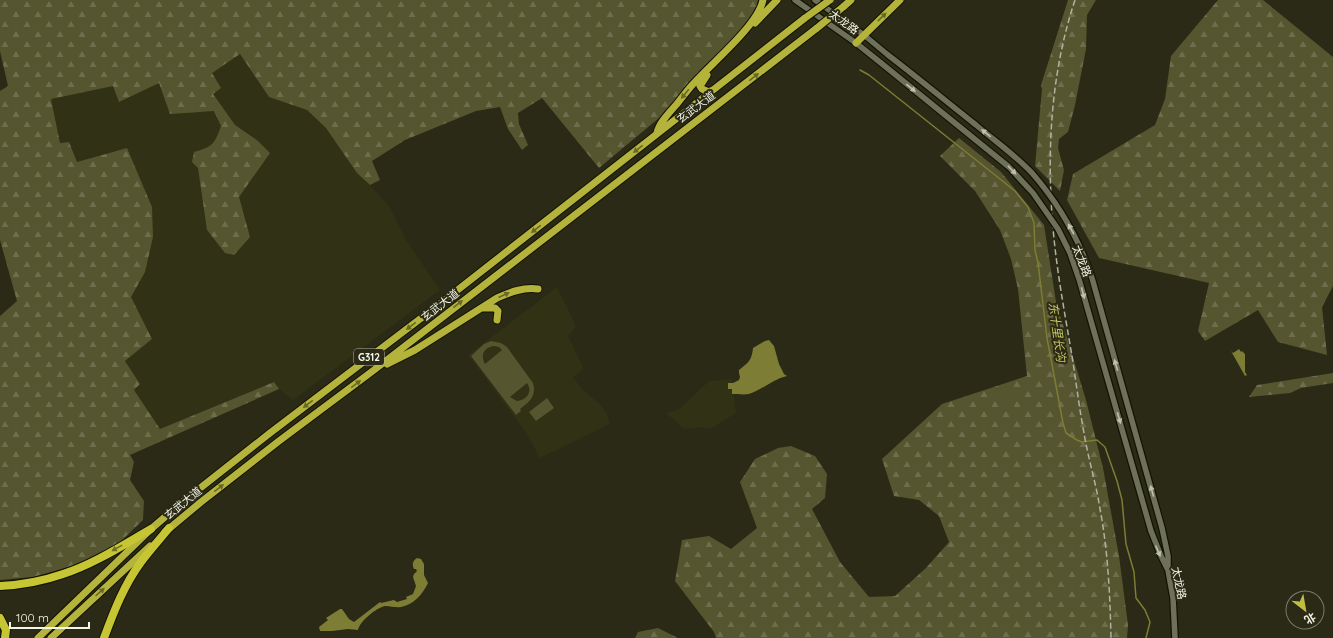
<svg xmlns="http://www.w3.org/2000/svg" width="1333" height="638" font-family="Quicksand,'Noto Sans SC',sans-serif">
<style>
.built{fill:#313115}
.forest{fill:url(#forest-firs)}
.pitch{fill:#55552f;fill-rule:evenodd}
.water{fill:#7d7d35}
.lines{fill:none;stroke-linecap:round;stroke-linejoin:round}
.stream{stroke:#7d7d35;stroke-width:1.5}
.tertiary-casing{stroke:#131302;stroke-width:8}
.trunk-casing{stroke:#131302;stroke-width:9}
.motorway-casing{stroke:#131302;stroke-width:10}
.tertiary{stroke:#6f7059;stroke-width:5.5}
.trunk{stroke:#b4b43c;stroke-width:7}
.motorway{stroke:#c6c534;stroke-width:8}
.rail{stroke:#b2b2a2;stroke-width:1.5;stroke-dasharray:6 3;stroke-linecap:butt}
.tertiary-bridge-casing{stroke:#131302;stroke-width:8;stroke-linecap:butt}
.trunk-bridge-casing{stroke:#131302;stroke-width:9;stroke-linecap:butt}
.tertiary-bridge{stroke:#6f7059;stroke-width:5.5}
.trunk-bridge{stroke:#b4b43c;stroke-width:7}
.oneway{fill:#686827}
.oneway2{fill:#bfc0af}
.oneway3{fill:#707024}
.labels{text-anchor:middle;stroke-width:4;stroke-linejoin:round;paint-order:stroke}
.shield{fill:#2a2a16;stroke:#b8b8a9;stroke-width:1}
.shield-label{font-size:10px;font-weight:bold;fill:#f5f5e8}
.street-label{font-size:11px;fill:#f5f5e8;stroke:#2a2a16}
.water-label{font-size:12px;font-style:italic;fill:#c8c863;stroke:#2a2a16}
</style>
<defs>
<pattern id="forest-firs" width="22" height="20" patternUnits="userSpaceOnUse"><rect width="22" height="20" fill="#55552f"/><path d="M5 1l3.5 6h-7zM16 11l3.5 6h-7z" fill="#6e6e4d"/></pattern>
</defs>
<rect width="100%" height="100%" fill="#2a2a16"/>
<path class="built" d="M240 54 269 97 307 110 326 128 357 173 370 185 389 206 406 240 440 290 293 400 279 389 274 382 160 429 134 390 140 384 125 361 152 339 131 297 115 151 77 162 69 142 60 143 51 99 57 56Z
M557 287 576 326 568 336 584 369 573 377 582 389 601 405 607 415 610 424 540 458 525 431 468 355Z
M732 379 736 413 710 429 703 427 684 429 666 413 679 409 709 381Z"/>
<path class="forest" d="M0 0H758L756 10 741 29 659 118 599 168 542 98 518 113 519 124 528 145 522 150 508 129 500 107 476 111 405 140 372 161 380 180 370 185 357 173 326 128 307 110 269 97 240 54 212 73 221 88 213 94 235 125 258 141 270 153 239 197 250 237 234 255 225 253 207 230 198 168 192 162 194 152C212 147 215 144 221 126L214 111 170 114 159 83 119 102 113 86 51 99 60 143 69 142 77 162 127 148 152 207 153 237 145 272 131 297 152 339 125 361 140 384 134 390 160 429 274 382 279 389 130 455 134 462 130 480 144 501 143 520 119 543 79 564 33 577 0 580V316L17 301 0 240V91L8 86 0 51Z
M1068 0H1096L1087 15 1086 49 1075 105 1068 132 1059 139 1058 148 1064 170 1060 191 1035 166 1042 89 1041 85Z
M1218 0H1263L1333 57V286L1322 307 1327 355 1278 342 1258 310 1205 341 1198 331 1209 283 1099 258 1067 200 1073 174 1155 125 1165 99 1171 56Z
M959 138 1001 172 1044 225 1056 302 1086 400 1103 468 1119 556 1128 625 1127 638H716L714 632 675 581 682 540 709 536 731 549 757 528 740 482 755 459 778 448 791 446 815 456 827 474 825 498 812 509 840 562 869 597 895 596 926 568 949 542 939 516 919 500 894 496 882 459 942 404 1027 376 1018 289 1011 259 1000 230 975 191 940 156Z
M1333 373V383L1301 388 1290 393 1249 397 1257 385Z
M658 628 678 638H635L638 632Z"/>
<path class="pitch" d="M491 341 501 343 507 347 533 383C537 396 529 402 520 409L521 411 516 415 471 356 484 344ZM494 346 499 347 502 350 485 364C480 355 484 347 494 346ZM527 383C533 392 527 400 517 401L510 397Z
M1009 387 1014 408 1000 411 995 390Z
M547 398 554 408 536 421 529 412Z"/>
<path class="water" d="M769 340 774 346 779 364 784 374 787 376C773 379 762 390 749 394 744 395 737 394 732 394V389H728V383H733L739 380 740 377 739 373V370C748 363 752 360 753 348L765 341Z
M1239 349 1241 352 1242 351 1245 354V372L1247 375 1245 376 1231 351 1233 353Z
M417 558 421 559 424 564V575L428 583C423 594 413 605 401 607 396 608 391 606 385 606 376 608 360 621 358 630L348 629 332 631H320L319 627 328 620 326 618 340 609H342L349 619 354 622 380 602 381 603 394 600 397 602 407 599 406 597 413 594 416 586 413 577 414 574 417 571 416 569H414C412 565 412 561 417 558Z"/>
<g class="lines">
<path class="stream" d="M860 70 869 75 1000 179 1015 191 1028 207 1034 223 1035 250 1038 263 1047 338 1063 423 1066 433 1077 440 1082 442 1097 440 1105 447 1117 481 1122 500 1126 544 1134 572 1136 598 1145 610 1150 622 1146 638"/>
<defs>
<path id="tertiary" d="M795 0 856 43 881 63
M815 0 864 35 888 55
M1162 528 1168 556V569
M1151 531 1161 556 1168 570 1173 598 1175 638"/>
<path id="trunk" d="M843 7 851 0
M755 23 777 0
M856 43 900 0
M707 75 700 86 702 89 709 92 713 90
M657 133C659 123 669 113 676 105 682 98 688 89 695 82 713 62 758 25 763 0
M484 308H495L498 311 497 320
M387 364 415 350 497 298C511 292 523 287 538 289
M165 532 201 502 279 441 374 370 817 28
M38 638 151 529 180 504 270 433 441 303 805 18
M51 638 150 546"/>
<path id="motorway" d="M0 586C21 585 43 581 63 574 94 564 123 545 151 529
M0 618 6 630 5 638
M104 638C114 611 124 585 141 562 150 550 160 539 169 528"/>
</defs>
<use href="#tertiary" class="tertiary-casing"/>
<use href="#trunk" class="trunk-casing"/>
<use href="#motorway" class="motorway-casing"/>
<use href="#tertiary" class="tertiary"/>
<use href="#trunk" class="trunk"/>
<use href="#motorway" class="motorway"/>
<path class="rail" d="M1075 0C1052 69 1047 143 1052 215 1055 262 1064 309 1072 356 1076 381 1079 407 1084 433 1088 458 1096 483 1100 509 1108 551 1110 595 1111 638"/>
<defs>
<path id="tertiary-bridge" d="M888 55C918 78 947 102 976 125 995 141 1015 155 1032 173 1059 204 1079 239 1092 278L1162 528
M881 63 1009 167 1033 193 1058 229 1070 253 1079 279 1151 531"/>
<path id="trunk-bridge" d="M805 18 830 0
M817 28 843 7"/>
</defs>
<use href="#tertiary-bridge" class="tertiary-bridge-casing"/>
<use href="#trunk-bridge" class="trunk-bridge-casing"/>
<use href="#tertiary-bridge" class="tertiary-bridge"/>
<use href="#trunk-bridge" class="trunk-bridge"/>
</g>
<defs><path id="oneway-solid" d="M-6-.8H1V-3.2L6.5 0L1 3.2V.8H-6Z"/></defs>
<g class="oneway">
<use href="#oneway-solid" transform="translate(882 17) rotate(-44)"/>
<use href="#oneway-solid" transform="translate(754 77) rotate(-38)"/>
<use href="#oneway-solid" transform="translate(685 94) rotate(129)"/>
<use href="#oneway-solid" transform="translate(638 149) rotate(142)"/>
<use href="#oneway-solid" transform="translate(536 229) rotate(142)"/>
<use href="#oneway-solid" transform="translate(504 295) rotate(-25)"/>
<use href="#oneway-solid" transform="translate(458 304) rotate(-38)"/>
<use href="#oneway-solid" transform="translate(411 326) rotate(143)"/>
<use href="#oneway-solid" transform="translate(356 384) rotate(-37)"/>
<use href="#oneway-solid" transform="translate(308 404) rotate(143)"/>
<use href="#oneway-solid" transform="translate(219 488) rotate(-38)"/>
<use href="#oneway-solid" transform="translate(100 592) rotate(-42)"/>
</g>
<g class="oneway2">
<use href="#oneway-solid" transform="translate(911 88) rotate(39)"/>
<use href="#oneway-solid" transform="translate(986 133) rotate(-141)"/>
<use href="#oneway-solid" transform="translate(1012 170) rotate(46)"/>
<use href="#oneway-solid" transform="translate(1071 229) rotate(-119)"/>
<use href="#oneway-solid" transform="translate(1083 293) rotate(75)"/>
<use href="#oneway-solid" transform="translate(1116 365) rotate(-106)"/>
<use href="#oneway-solid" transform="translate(1119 418) rotate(74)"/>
<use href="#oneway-solid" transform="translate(1152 491) rotate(-106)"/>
<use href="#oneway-solid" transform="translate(1158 551) rotate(67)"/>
</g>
<use class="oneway3" href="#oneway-solid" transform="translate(117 548) rotate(151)"/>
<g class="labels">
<rect class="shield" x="354" y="349" width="30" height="16" rx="3"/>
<g class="shield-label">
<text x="369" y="361">G312</text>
</g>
<g class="street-label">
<text transform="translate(844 22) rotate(35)" y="4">太龙路</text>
<text transform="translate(696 107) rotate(-37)" y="4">玄武大道</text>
<text transform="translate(1082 261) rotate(69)" y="4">太龙路</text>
<text transform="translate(440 305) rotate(-38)" y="4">玄武大道</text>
<text transform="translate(183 503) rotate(-39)" y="4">玄武大道</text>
<text transform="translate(1179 583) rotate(78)" y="4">太龙路</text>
</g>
<g class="water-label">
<text transform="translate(1057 332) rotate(82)" y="4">东十里长沟</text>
</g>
</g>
<g transform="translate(1305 610) rotate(149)"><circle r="19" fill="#2a2a16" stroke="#7b7b6a"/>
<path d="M0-3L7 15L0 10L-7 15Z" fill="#bfbe41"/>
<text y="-6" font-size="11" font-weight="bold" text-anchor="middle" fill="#f5f5e8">北</text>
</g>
<path d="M10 622v6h79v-6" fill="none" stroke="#f5f5e8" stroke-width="2"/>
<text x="16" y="622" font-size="12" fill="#f5f5e8" stroke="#2a2a16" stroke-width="3" paint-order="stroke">100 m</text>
</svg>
